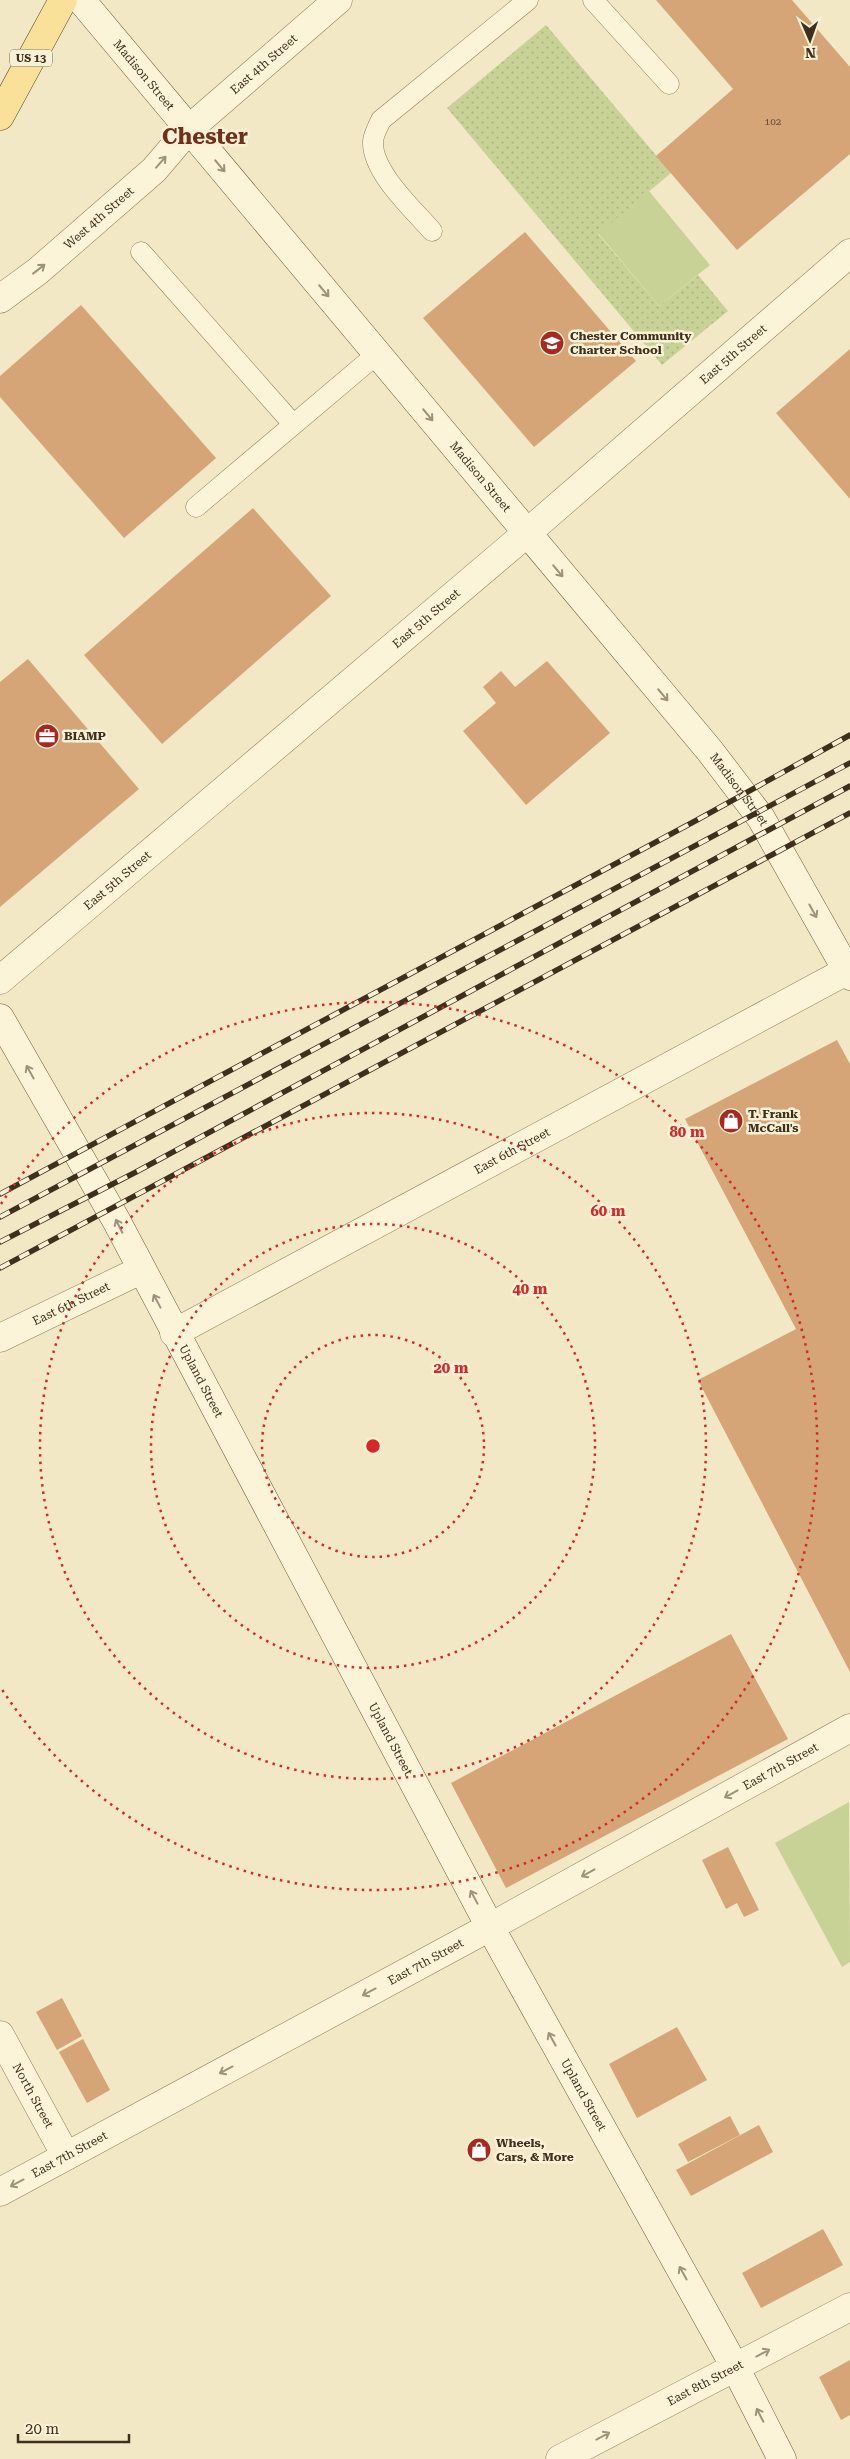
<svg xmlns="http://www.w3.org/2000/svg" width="850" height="2459" font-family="'Roboto Serif',serif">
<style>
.grass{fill:#c8d297}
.park{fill:url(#park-dots)}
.building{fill:#d5a477}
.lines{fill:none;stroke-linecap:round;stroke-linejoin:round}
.lane-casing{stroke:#907a58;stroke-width:21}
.street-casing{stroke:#907a58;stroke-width:29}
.secondary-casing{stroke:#725a3b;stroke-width:29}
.primary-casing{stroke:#5e472d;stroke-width:29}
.lane{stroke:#fcf4d9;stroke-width:20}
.street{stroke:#fcf4d9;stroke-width:28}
.secondary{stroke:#fcf4d9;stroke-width:28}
.primary{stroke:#f9e19a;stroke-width:28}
.rail-casing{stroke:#3f301e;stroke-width:5.5}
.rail{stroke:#f9f1d5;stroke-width:4;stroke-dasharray:11;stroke-linecap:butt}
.oneway{stroke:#9e927c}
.ring{fill:none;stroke:#d62828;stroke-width:2.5;stroke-dasharray:2.5 5}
.labels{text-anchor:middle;stroke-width:5;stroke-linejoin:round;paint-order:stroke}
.number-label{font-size:10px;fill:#644d34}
.shield{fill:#f9f1d5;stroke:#776a55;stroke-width:1}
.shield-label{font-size:11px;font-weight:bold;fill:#3f301e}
.street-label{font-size:12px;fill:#3f301e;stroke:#f9f1d5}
.poi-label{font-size:12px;font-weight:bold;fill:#3f301e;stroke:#f9f1d5;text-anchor:start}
.town-label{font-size:22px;font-weight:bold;fill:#703019;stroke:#f9f1d5}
.centre{fill:#d62828;stroke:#f9f1d5;stroke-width:2.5}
.ring-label{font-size:15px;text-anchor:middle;font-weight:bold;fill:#d62828;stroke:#f9f1d5;stroke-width:5;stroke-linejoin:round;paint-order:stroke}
</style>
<defs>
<pattern id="park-dots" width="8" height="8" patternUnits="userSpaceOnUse" patternTransform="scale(1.25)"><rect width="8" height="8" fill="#c8d297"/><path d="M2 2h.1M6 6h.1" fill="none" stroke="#adb582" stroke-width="1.8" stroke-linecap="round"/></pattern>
</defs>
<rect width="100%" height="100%" fill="#f3e8c5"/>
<path class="grass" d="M649 191 710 265 659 306 598 233Z
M849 1802 850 1962 842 1967 775 1843Z"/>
<path class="park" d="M546 25 671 173 598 234 659 306 698 275 728 311 662 365 447 108Z"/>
<path class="building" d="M656 0H792L850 67V154L737 250 656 156 733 89Z
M525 232 636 361 534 447 423 318Z
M81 305 216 458 124 538 0 397V376Z
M850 349V499L776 413Z
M253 508 331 596 162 744 84 655Z
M28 659 139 789 0 907V682Z
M547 661 610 733 526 805 463 731 496 703 483 687 501 671 515 687Z
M837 1040 850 1064V1672L698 1380 796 1329 685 1119Z
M731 1634 788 1739 506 1888 451 1783Z
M728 1847 759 1910 744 1917 737 1903 726 1909 702 1860Z
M62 1998 82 2036 57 2050 36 2012Z
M677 2027 707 2080 637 2118 609 2064Z
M83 2039 110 2090 87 2103 59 2052Z
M730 2116 740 2135 688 2162 678 2144Z
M759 2125 773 2152 691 2196 676 2170Z
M823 2229 843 2265 761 2308 742 2273Z
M850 2360V2415L841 2420 819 2377Z"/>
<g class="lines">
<defs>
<path id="lane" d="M593 0 669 84
M432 231C413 209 372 172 373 142 373 135 378 127 381 120L528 0
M141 252 293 424
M196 507 377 354"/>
<g id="street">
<path id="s1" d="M0 299 38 271 154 170 189 129 338 0"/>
<path id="s2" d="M0 980 527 533 850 253"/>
<path id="s3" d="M174 1333 850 969"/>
<path id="s4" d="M0 1338 141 1270"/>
<path id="s5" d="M0 2035 66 2156"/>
<path id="s6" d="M0 2192 490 1927 850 1728"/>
<path id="s7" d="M560 2459 850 2307"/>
</g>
<g id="secondary">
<path id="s8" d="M81 0 710 751 761 818 850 976"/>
<path id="s9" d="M0 1018 116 1220 490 1927 735 2367 782 2459"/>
</g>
<path id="primary" d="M0 116 63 0"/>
</defs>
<use href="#lane" class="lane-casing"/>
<use href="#street" class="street-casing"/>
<use href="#secondary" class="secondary-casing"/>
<use href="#primary" class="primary-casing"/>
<use href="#lane" class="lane"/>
<use href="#street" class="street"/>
<use href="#secondary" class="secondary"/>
<use href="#primary" class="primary"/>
<defs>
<path id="rail" d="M0 1194 697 820 850 735
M0 1217 850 763
M0 1242 136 1172 850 786
M0 1268 850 813"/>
</defs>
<use href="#rail" class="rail-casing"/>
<use href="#rail" class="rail"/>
</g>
<defs><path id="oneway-shaft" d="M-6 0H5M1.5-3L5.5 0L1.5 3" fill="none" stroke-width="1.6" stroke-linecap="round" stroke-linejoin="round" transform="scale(1.25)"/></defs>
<g class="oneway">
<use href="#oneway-shaft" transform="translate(161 162) rotate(-49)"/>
<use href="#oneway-shaft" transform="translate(220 166) rotate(50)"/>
<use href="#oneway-shaft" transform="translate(39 269) rotate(-38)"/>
<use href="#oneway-shaft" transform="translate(324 291) rotate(50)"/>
<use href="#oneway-shaft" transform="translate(428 415) rotate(50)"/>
<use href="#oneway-shaft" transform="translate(558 571) rotate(50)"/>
<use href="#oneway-shaft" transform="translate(663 695) rotate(50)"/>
<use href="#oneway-shaft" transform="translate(813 911) rotate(61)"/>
<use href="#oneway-shaft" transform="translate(30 1072) rotate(-119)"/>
<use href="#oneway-shaft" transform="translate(119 1226) rotate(-117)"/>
<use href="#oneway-shaft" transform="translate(157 1301) rotate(-118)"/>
<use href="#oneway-shaft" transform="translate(731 1794) rotate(151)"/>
<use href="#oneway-shaft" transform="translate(588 1873) rotate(151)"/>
<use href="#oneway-shaft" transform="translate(474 1897) rotate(-118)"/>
<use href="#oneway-shaft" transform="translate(369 1992) rotate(152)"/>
<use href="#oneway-shaft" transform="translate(552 2039) rotate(-119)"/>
<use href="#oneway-shaft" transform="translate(226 2070) rotate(152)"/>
<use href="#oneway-shaft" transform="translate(17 2183) rotate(152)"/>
<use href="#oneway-shaft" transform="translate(683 2273) rotate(-119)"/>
<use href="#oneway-shaft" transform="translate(763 2353) rotate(-28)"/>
<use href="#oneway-shaft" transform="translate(760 2415) rotate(-117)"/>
<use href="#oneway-shaft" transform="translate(603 2436) rotate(-28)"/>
</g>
<g class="ring">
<circle cx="373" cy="1446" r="111"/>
<circle cx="373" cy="1446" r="222"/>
<circle cx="373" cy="1446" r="333"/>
<path d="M1 1204A444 444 0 1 1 1 1688"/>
</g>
<defs>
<symbol id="school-disc" viewBox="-11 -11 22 22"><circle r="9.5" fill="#a62922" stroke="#f9f1d5"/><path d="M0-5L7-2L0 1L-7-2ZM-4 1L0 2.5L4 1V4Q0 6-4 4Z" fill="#fff"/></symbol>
<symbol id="office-disc" viewBox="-11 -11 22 22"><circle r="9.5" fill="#a62922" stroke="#f9f1d5"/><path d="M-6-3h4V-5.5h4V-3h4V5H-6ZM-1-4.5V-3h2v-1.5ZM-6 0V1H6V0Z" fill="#fff"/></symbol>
<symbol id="shop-disc" viewBox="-11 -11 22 22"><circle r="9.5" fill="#a62922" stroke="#f9f1d5"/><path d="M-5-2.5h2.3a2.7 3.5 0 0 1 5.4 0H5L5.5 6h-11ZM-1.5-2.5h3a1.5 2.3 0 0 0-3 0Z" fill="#fff"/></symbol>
</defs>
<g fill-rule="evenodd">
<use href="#school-disc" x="538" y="329" width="28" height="28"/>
<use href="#office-disc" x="33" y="722" width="28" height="28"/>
<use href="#shop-disc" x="717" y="1107" width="28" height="28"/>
<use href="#shop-disc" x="465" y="2136" width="28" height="28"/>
</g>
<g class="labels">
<g class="number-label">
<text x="773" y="125">102</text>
</g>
<rect class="shield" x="10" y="49.5" width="42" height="17" rx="4"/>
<g class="shield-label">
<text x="31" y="62">US 13</text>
</g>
<g class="street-label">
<text dy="4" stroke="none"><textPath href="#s1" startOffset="354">East 4th Street</textPath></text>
<text dy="4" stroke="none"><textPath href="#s8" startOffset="98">Madison Street</textPath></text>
<text dy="4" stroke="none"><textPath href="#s1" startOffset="128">West 4th Street</textPath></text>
<text dy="4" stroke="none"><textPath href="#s2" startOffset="964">East 5th Street</textPath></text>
<text dy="4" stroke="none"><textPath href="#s8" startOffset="622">Madison Street</textPath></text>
<text dy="4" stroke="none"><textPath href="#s2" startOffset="559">East 5th Street</textPath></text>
<text dy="4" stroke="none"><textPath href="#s8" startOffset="1028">Madison Street</textPath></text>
<text dy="4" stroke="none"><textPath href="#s2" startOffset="154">East 5th Street</textPath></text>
<text dy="4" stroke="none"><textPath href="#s3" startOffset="384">East 6th Street</textPath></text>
<text dy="4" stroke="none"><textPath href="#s4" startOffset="79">East 6th Street</textPath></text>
<text dy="4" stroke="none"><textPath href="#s9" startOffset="415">Upland Street</textPath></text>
<text dy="4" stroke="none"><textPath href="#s9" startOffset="820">Upland Street</textPath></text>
<text dy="4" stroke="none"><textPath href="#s6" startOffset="889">East 7th Street</textPath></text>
<text dy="4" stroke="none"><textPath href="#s6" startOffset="484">East 7th Street</textPath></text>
<text dy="4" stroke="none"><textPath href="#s9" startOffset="1225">Upland Street</textPath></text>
<text dy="4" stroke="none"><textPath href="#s5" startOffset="69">North Street</textPath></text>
<text dy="4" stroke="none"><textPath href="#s6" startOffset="79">East 7th Street</textPath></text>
<text dy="4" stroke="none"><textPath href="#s7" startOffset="164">East 8th Street</textPath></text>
</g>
<g class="poi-label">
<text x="570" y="340">Chester Community<tspan x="570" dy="14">Charter School</tspan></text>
<text x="64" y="740">BIAMP</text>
<text x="748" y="1118">T. Frank<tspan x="748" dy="14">McCall's</tspan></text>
<text x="496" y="2147">Wheels,<tspan x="496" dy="14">Cars, &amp; More</tspan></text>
</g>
<g class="town-label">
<text x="205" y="144">Chester</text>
</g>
</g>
<circle cx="373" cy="1446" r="8" class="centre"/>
<g class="ring-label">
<text x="687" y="1137">80 m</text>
<text x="608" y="1216">60 m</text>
<text x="530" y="1294">40 m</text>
<text x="451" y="1373">20 m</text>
</g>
<g transform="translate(810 40) rotate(178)" stroke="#f9f1d5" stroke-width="4" paint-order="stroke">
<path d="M0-4L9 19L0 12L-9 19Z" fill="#3f301e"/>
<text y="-8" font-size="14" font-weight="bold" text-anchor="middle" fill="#3f301e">N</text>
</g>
<path d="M18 2434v8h111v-8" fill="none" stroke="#3f301e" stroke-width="2.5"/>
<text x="25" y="2434" font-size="15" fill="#3f301e" stroke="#f9f1d5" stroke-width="4" paint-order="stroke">20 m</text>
</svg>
